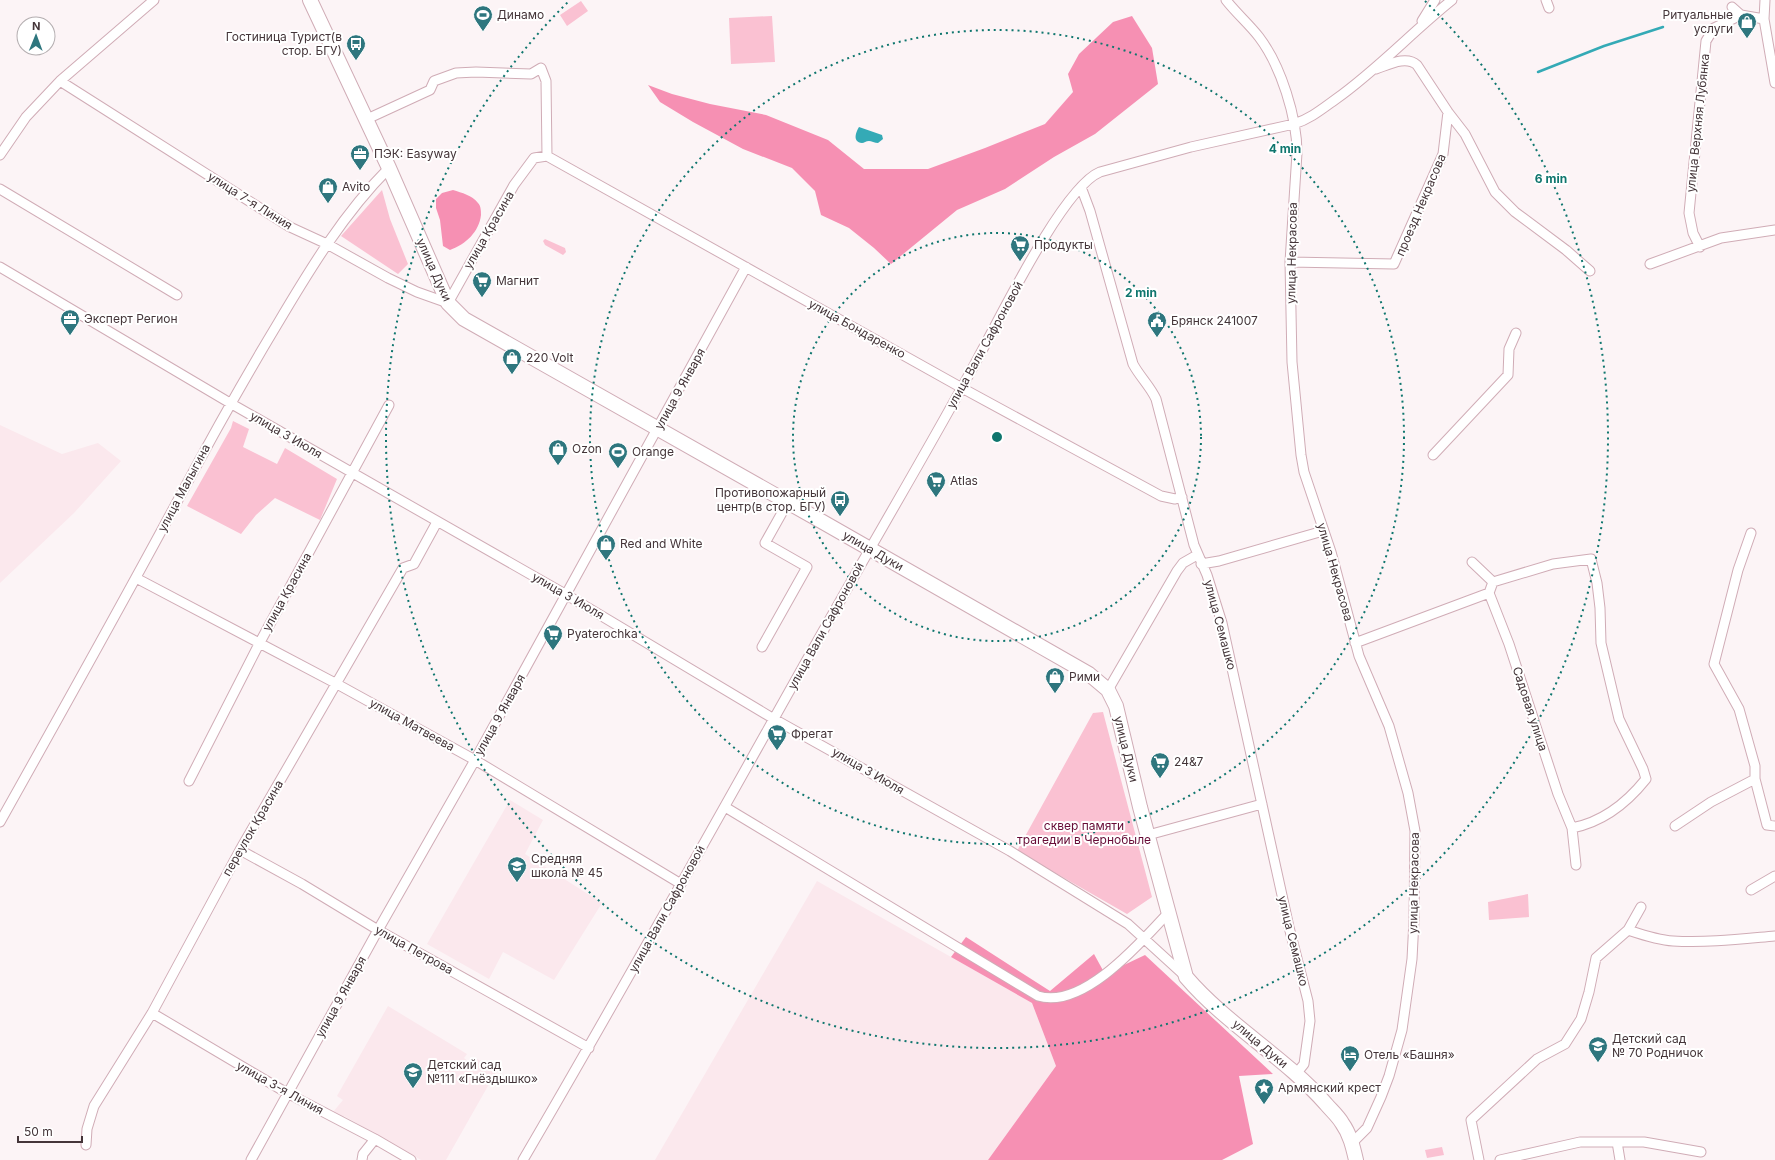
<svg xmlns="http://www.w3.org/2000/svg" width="1775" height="1160" font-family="Inter,sans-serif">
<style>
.built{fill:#fbe8ed}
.green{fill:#fac1d2}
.forest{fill:#f690b3}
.water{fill:#34aab6}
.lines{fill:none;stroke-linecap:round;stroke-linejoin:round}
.stream{stroke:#34aab6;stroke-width:2.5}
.street-casing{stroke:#d0acb6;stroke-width:11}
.primary-casing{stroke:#d0acb6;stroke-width:16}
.street{stroke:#fff;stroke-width:9}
.primary{stroke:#fff;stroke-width:14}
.ring{fill:none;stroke:#0f766e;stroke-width:2;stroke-dasharray:2 4}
.labels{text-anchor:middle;stroke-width:4;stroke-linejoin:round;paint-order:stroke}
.poi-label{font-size:12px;fill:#443539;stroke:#fff;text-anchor:start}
.street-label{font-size:12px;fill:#443539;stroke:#fff}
.park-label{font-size:12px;fill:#660b36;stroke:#fff}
.centre{fill:#0f766e;stroke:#fff;stroke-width:2}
.ring-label{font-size:12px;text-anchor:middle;font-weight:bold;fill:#0f766e;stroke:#fff;stroke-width:4;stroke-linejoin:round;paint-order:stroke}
</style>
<rect width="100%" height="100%" fill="#fcf4f6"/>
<path class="built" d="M0 425 62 454 98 443 121 461 74 513 0 583Z
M510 800 543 820 525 854 602 903 554 980 503 952 489 979 427 944Z
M817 881 1032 1003 1056 1066 988 1160H655Z
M388 1006 467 1054 464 1058 473 1065 477 1059 497 1070 446 1160H421L344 1116 342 1119 334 1114 333 1112 343 1100 337 1096Z"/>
<path class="green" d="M581 1 588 11 567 26 560 15Z
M772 16 775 62 731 64 729 18Z
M382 190 390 219 408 264 398 274 341 236Z
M545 239 565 248 566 252 563 255 545 245 543 241Z
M233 421 249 429 243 447 277 464 285 448 337 479 320 520 275 498 256 515 241 534 187 506 231 428Z
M1103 712 1152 897 1127 914 1017 851 1093 713Z
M1528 894 1529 917 1489 920 1488 902Z
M1442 1147 1444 1155 1427 1158 1425 1150Z"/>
<path class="forest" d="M1132 16 1152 48 1158 84 1095 134 1054 157 1005 189 957 210 891 264 874 248 849 228 821 215 815 191 792 168 743 149 693 122 660 102 648 85 672 94 710 104 766 115 828 140 864 169H928L985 148 1045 124 1073 92 1068 74 1079 54 1113 22Z
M453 190C462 193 472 195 478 203 481 206 481 211 481 215 479 232 466 244 450 250L443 246 440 220 436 208V199L442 193Z
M966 937 1050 991 1094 954 1105 974 1145 955 1273 1074 1239 1076 1253 1144 1222 1160H988L1056 1066 1032 1003 951 957Z"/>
<path class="water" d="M859 127 882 135 883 139 878 143C875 143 871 141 869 141 866 141 864 143 862 143 852 142 856 132 859 127Z"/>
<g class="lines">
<path class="stream" d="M1538 72 1604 46 1663 27"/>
<defs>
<path id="street" d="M1226 0C1236 13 1249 24 1259 37 1281 66 1297 117 1297 153L1290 262 1292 362 1301 455 1304 472 1331 552 1359 656 1389 726 1408 793 1415 831 1414 920 1412 959 1402 1030 1389 1076 1381 1097 1367 1128 1352 1143
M1546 0 1549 8
M1765 0 1764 19 1775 83
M1732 7 1741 15 1764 19
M1422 21 1435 0
M1376 69C1388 65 1406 55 1417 65L1448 112 1465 134 1495 192 1515 212 1566 250 1590 271
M60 81 290 227 327 244 388 278 417 292 448 303 514 185 534 158 547 156 962 388 1161 496 1175 499 1182 497
M367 119 430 90 434 81 456 73 476 72 531 74 541 68 546 81 547 156
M0 155 26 117 60 81 154 0
M1081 187 1090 211 1133 364C1140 377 1150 386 1156 399L1194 545 1207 575 1222 623 1289 927 1308 1001 1310 1021 1304 1064 1296 1074
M0 189 177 295
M1700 247 1693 233 1689 213 1706 41 1714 28 1741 15
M1290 262 1394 264 1443 154 1448 112
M1650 264 1721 238 1775 230
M0 267 230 403 565 594 774 719 1010 851 1128 924 1185 976
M1433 455 1508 375 1509 349 1516 333
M1751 533 1738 570 1714 664 1739 709 1755 766V779L1767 825 1775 826
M1472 562 1493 582 1489 593 1509 644 1558 794 1572 828 1576 865
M1201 564 1219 561 1323 531
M136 578 337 684 475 760 681 884
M1493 582 1553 564 1591 559 1597 583 1600 608 1601 643 1619 719 1643 769 1646 779C1626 804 1603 822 1572 828
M1355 643 1489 593
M762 647 807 567 765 543 788 502
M1108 690 1177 571 1183 563 1197 555
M189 781 259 644 389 405
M725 807 1038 996C1083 1010 1141 942 1169 912
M0 822C60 715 120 608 178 500 210 440 243 381 278 323 310 269 344 213 389 168
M1675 826 1711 802 1755 779
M1148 835 1262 804
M240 850 302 884 378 930 589 1048
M1751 890 1775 876
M1628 930C1643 935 1657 940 1673 941 1707 943 1741 939 1775 936
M152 1013 287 1093 375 1139 411 1160
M1617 1142 1620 1160
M86 1145 87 1129 94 1106 152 1013 240 850 403 568 414 564 437 522
M251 1160 378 930 475 760 746 267
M362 1160 363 1154 375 1139
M523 1160C622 991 717 820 813 649 867 552 925 456 978 358 999 320 1063 187 1100 172L1191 147 1294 124C1310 119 1322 109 1336 99 1377 70 1412 32 1452 0
M1479 1160 1471 1120 1537 1059 1565 1044 1581 1019 1589 992 1596 958 1628 930 1641 907
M1500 1160 1580 1142H1644L1701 1152"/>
<path id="primary" d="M310 0 389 168 448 303 464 319 814 517 1089 674 1108 690 1116 706 1140 807 1186 977C1227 1025 1285 1057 1326 1104 1331 1110 1338 1116 1342 1123 1350 1134 1353 1147 1356 1160"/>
</defs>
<use href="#street" class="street-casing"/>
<use href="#primary" class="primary-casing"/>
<use href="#street" class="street"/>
<use href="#primary" class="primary"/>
</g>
<g class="ring">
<circle cx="997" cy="437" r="204"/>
<circle cx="997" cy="437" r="407"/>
<path d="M1425 1A611 611 0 1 1 569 1"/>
</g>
<defs>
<symbol id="stadium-pin" viewBox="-11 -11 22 30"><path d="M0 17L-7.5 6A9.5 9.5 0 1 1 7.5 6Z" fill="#2e767e" stroke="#fff"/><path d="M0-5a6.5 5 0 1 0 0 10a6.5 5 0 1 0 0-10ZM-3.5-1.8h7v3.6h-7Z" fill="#fff"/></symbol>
<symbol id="shop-pin" viewBox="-11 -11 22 30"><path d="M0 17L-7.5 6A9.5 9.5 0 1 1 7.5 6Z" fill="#2e767e" stroke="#fff"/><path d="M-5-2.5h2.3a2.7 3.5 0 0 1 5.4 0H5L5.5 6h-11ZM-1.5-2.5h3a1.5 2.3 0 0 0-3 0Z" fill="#fff"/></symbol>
<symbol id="bus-pin" viewBox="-11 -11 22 30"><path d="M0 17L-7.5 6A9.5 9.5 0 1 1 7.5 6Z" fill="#2e767e" stroke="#fff"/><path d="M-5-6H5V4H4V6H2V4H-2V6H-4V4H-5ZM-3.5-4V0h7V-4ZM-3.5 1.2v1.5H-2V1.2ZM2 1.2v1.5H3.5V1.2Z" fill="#fff"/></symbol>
<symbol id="office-pin" viewBox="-11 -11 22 30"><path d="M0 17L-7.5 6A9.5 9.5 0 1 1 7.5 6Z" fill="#2e767e" stroke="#fff"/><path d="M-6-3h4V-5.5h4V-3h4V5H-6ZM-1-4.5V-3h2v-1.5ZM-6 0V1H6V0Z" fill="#fff"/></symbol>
<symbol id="supermarket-pin" viewBox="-11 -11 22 30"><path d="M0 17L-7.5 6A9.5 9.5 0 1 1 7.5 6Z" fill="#2e767e" stroke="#fff"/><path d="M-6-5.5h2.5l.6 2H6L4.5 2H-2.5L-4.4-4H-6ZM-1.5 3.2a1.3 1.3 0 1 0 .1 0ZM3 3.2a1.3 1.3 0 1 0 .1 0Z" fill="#fff"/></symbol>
<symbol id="civic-pin" viewBox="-11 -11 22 30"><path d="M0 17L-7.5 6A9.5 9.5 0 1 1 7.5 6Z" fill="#2e767e" stroke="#fff"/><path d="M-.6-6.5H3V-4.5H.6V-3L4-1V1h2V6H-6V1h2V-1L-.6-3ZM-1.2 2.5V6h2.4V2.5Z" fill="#fff"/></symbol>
<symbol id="school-pin" viewBox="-11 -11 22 30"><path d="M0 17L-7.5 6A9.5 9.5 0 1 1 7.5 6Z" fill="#2e767e" stroke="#fff"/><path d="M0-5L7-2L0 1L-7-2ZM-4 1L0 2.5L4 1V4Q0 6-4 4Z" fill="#fff"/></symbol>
<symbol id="hotel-pin" viewBox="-11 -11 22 30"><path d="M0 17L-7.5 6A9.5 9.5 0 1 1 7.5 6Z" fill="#2e767e" stroke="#fff"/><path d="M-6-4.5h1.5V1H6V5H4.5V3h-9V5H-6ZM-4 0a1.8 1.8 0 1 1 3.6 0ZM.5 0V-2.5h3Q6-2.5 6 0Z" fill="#fff"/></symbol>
<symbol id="sight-pin" viewBox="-11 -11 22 30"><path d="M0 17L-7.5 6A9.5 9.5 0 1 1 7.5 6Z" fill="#2e767e" stroke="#fff"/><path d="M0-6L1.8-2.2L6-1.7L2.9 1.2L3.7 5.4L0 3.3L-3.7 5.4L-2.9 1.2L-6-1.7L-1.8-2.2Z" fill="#fff"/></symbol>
</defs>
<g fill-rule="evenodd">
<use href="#stadium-pin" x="472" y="4" width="22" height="30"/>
<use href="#shop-pin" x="1736" y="11" width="22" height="30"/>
<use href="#bus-pin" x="345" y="33" width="22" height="30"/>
<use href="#office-pin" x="349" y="143" width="22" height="30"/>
<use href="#shop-pin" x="317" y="176" width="22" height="30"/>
<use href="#supermarket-pin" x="1009" y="234" width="22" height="30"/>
<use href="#supermarket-pin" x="471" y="270" width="22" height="30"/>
<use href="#office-pin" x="59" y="308" width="22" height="30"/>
<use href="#civic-pin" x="1146" y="310" width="22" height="30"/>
<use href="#shop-pin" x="501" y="347" width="22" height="30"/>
<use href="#shop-pin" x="547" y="438" width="22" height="30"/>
<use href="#stadium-pin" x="607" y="441" width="22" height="30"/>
<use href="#supermarket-pin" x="925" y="470" width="22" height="30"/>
<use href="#bus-pin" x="829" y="489" width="22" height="30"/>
<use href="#shop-pin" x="595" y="533" width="22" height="30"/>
<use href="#supermarket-pin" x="542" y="623" width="22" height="30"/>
<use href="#shop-pin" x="1044" y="666" width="22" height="30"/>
<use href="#supermarket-pin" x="766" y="723" width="22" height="30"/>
<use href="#supermarket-pin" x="1149" y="751" width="22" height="30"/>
<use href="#school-pin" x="506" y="855" width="22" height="30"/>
<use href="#school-pin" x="1587" y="1035" width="22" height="30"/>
<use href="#hotel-pin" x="1339" y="1044" width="22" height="30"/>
<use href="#school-pin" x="402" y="1061" width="22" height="30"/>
<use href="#sight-pin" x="1253" y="1077" width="22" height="30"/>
</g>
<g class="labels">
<g class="poi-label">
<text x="497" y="19">Динамо</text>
<text x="1733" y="19" text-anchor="end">Ритуальные<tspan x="1733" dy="14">услуги</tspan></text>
<text x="342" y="41" text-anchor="end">Гостиница Турист(в<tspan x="342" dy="14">стор. БГУ)</tspan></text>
<text x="374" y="158">ПЭК: Easyway</text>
<text x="342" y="191">Avito</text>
<text x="1034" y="249">Продукты</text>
<text x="496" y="285">Магнит</text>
<text x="84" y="323">Эксперт Регион</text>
<text x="1171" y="325">Брянск 241007</text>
<text x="526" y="362">220 Volt</text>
<text x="572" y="453">Ozon</text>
<text x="632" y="456">Orange</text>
<text x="950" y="485">Atlas</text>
<text x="826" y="497" text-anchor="end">Противопожарный<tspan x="826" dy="14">центр(в стор. БГУ)</tspan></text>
<text x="620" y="548">Red and White</text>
<text x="567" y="638">Pyaterochka</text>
<text x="1069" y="681">Рими</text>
<text x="791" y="738">Фрегат</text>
<text x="1174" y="766">24&amp;7</text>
<text x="531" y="863">Средняя<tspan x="531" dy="14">школа № 45</tspan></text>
<text x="1612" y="1043">Детский сад<tspan x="1612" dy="14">№ 70 Родничок</tspan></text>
<text x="1364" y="1059">Отель «Башня»</text>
<text x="427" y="1069">Детский сад<tspan x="427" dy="14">№111 «Гнёздышко»</tspan></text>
<text x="1278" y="1092">Армянский крест</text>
</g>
<g class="street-label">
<text transform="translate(1698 123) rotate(-84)" y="4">улица Верхняя Лубянка</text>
<text transform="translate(250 201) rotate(32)" y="4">улица 7-я Линия</text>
<text transform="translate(1421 205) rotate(-67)" y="4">проезд Некрасова</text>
<text transform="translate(489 230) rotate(-60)" y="4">улица Красина</text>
<text transform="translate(1292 253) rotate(-89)" y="4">улица Некрасова</text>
<text transform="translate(434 270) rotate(66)" y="4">улица Дуки</text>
<text transform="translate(857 329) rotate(29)" y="4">улица Бондаренко</text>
<text transform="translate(985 345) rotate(-61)" y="4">улица Вали Сафроновой</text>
<text transform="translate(680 389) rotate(-61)" y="4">улица 9 Января</text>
<text transform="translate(286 435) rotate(30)" y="4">улица 3 Июля</text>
<text transform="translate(184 488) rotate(-62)" y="4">улица Малыгина</text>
<text transform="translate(873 551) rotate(30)" y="4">улица Дуки</text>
<text transform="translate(1335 572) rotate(74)" y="4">улица Некрасова</text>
<text transform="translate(287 592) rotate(-61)" y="4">улица Красина</text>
<text transform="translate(568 596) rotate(30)" y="4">улица 3 Июля</text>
<text transform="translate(1220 625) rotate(75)" y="4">улица Семашко</text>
<text transform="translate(826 626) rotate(-61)" y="4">улица Вали Сафроновой</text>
<text transform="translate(1530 709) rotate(72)" y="4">Садовая улица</text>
<text transform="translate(500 715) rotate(-61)" y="4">улица 9 Января</text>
<text transform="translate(412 725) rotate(29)" y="4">улица Матвеева</text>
<text transform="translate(1126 749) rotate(76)" y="4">улица Дуки</text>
<text transform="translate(868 771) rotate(30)" y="4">улица 3 Июля</text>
<text transform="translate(253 828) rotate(-60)" y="4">переулок Красина</text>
<text transform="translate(1414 883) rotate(-89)" y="4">улица Некрасова</text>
<text transform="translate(667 909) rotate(-61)" y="4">улица Вали Сафроновой</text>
<text transform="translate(1293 941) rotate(76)" y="4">улица Семашко</text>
<text transform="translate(414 950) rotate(29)" y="4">улица Петрова</text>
<text transform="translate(341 997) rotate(-61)" y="4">улица 9 Января</text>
<text transform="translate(1260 1044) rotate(40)" y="4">улица Дуки</text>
<text transform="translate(280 1088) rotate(29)" y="4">улица 3-я Линия</text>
</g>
<g class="park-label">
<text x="1084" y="830">сквер памяти<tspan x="1084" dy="14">трагедии в Чернобыле</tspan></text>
</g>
</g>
<circle cx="997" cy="437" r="6" class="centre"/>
<g class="ring-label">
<text x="1285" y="153">4 min</text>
<text x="1551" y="183">6 min</text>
<text x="1141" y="297">2 min</text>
</g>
<g transform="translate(36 36) rotate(1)"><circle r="19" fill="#ffffff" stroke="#b4aeb0"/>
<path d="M0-3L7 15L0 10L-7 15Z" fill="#2e767e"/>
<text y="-6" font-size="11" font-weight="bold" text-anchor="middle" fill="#443539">N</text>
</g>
<path d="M18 1136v6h64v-6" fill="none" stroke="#443539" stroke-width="2"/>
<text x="24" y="1136" font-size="12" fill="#443539" stroke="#ffffff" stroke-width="3" paint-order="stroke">50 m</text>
</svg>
